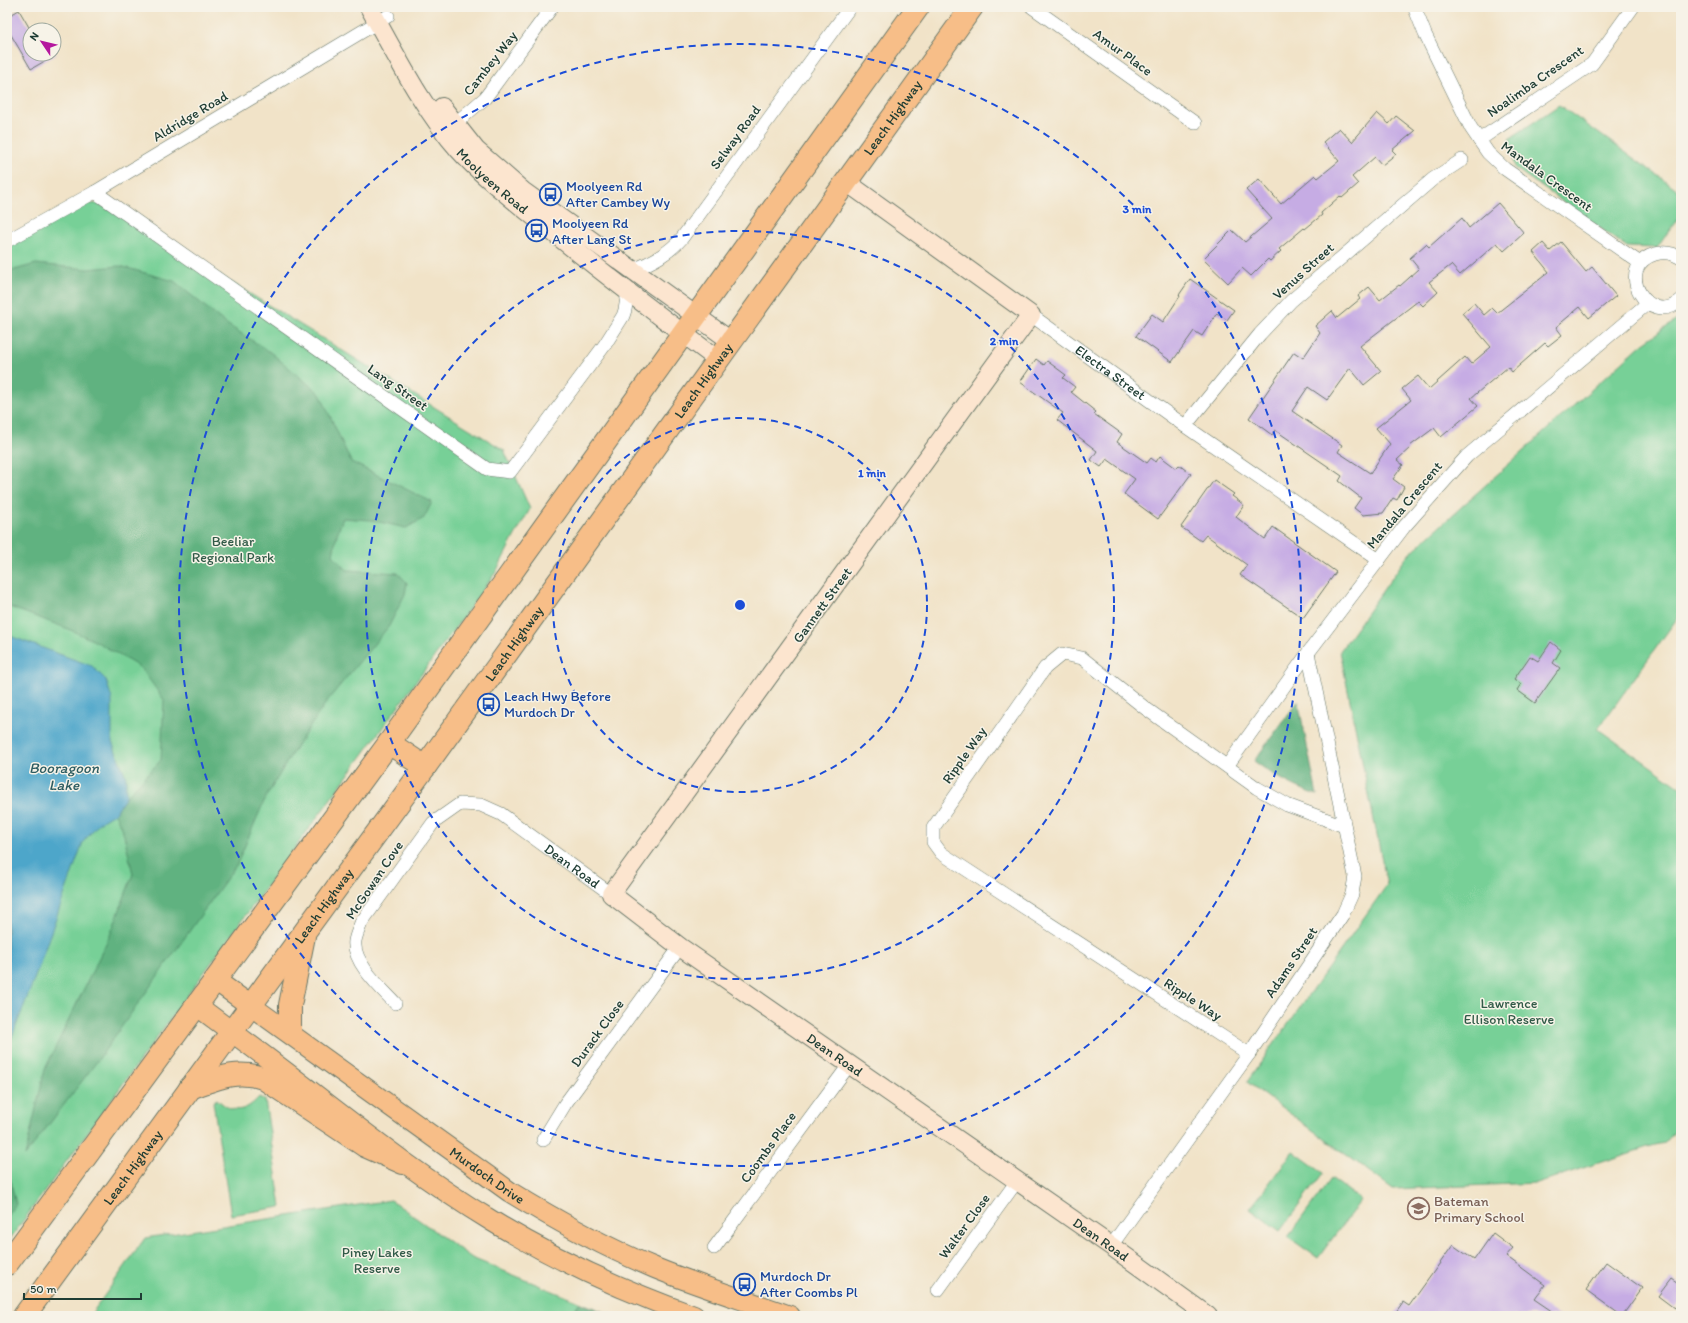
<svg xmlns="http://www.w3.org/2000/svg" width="1688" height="1323" font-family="Itim,sans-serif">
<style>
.green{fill:#77d097;stroke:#4b8666}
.forest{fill:#61b280;stroke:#40785a}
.water{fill:#4da6ca;stroke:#36727f}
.building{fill:#c6ace4}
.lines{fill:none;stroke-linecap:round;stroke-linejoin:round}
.street-casing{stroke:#687768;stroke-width:14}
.secondary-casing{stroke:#687768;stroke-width:20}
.primary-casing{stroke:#687768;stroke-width:22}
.highway-casing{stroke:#687768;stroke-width:24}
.street{stroke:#fff;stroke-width:13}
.secondary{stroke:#fce5cf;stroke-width:18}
.primary{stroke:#f7be88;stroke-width:20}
.highway{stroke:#f7be88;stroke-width:22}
.ring{fill:none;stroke:#1d4ed8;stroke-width:2;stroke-dasharray:7 5}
.labels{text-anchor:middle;stroke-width:3;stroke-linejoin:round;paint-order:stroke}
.street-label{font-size:14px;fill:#1f3d34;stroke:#f7f3e8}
.transit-label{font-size:14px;fill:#164399;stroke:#f7f3e8;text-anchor:start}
.park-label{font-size:14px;fill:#315a48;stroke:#f7f3e8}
.education-label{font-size:14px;fill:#785e54;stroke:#f7f3e8;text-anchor:start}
.water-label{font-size:15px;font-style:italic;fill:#2d5c61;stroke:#f7f3e8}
.centre{fill:#1d4ed8;stroke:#f7f3e8;stroke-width:2}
.ring-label{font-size:12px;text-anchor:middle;font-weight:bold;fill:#1d4ed8;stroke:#f7f3e8;stroke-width:3;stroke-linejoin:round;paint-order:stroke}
</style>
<rect width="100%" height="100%" fill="#f7f3e8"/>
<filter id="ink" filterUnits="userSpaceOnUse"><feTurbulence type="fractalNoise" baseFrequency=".025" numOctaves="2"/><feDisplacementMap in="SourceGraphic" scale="8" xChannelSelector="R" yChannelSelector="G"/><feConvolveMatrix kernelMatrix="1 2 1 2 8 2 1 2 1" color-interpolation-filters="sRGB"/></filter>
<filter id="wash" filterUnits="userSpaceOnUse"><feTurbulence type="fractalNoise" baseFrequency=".012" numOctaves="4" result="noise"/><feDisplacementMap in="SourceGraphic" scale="16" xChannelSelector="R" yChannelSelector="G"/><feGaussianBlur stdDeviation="0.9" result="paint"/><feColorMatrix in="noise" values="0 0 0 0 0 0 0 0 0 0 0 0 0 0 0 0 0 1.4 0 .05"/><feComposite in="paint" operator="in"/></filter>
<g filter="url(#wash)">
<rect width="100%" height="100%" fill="#f1e3c8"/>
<path class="green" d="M1559 105 1681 192V214L1657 248 1627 247 1515 168 1509 139Z
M87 203 99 204 125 217 504 450 530 509 513 539 496 572 7 1243V247Z
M1681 317V613L1598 729 1681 788V1121L1665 1143 1654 1145 1537 1183 1393 1189 1247 1082 1387 885 1340 651 1408 555 1642 344Z
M259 1097 265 1100 281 1207 231 1215 213 1102 217 1099C232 1114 245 1113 259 1097Z
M1293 1151 1323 1173 1280 1231 1250 1209Z
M1331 1178 1361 1200 1318 1258 1288 1237Z
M391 1200 472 1258 614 1316H90L145 1238Z"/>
<path class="forest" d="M36 264 88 269 120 266 174 281 225 323 270 352 320 394 351 462 432 502 424 518 406 528 371 520 343 518 337 534 333 555 347 570 398 573 407 583 405 594 389 626 327 701 291 755 265 799 237 864 98 1060 25 1156 45 1069 111 933 133 874 124 835 115 813 126 797 161 760 164 700 141 668 97 642 66 628 7 606V272Z
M1298 701 1317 795C1294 787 1274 776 1254 761Z
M10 1179 16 1204 7 1216V1183Z
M579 1303 614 1316H571Z"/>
<path class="water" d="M7 635 92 666 106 680 112 699V742L126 777V797L115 813 99 823 83 842 35 977 7 1050Z"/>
<g id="blocks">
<path class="building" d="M19 10 30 29V54H57L31 69 7 28V17Z
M1377 113 1389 124 1396 116 1415 131 1392 150 1396 154 1382 165 1375 157 1352 177 1358 184 1342 198 1340 196 1321 213 1322 215 1305 229 1304 228 1279 249 1281 251 1270 261 1268 259 1251 276 1242 268 1228 283 1203 259 1232 230 1245 242 1272 219 1246 190 1259 179 1281 204 1315 175 1318 178 1339 161 1323 142 1339 128 1352 142Z
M1498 203 1524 233 1504 251 1497 243 1460 275 1451 265 1429 282 1438 292 1423 306 1418 301 1360 346 1381 371 1364 385 1350 368 1327 400 1308 387 1292 411 1342 445 1338 452 1370 473 1390 444 1376 428 1411 400 1402 389 1418 376 1429 389 1465 357 1471 364 1491 347 1462 313 1474 303 1484 315 1492 308 1497 313 1549 272 1533 252 1543 243 1550 251 1561 242 1586 272 1592 267 1616 296 1589 318 1580 307 1556 327 1562 335 1548 346 1545 343 1512 372 1508 367 1471 398 1478 406 1441 437 1434 428 1410 446 1411 447 1397 460 1403 465 1393 479 1404 487 1397 500 1393 498 1383 513 1363 515 1354 508 1361 498 1339 481 1342 476 1275 430 1272 435 1249 418 1294 352 1303 358 1320 333 1315 326 1332 311 1337 318 1360 299 1358 296 1369 287 1380 300 1399 285 1400 286 1419 269 1410 258 1426 244 1429 247 1462 218 1469 228Z
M1190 279 1234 310 1227 320 1217 313 1202 336 1194 331 1172 362 1136 336 1152 314 1163 322 1180 296 1179 295Z
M1036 359 1044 365 1047 361 1066 375 1063 378 1075 387 1071 392 1096 412 1094 414 1122 434 1117 442 1147 463 1151 458 1156 462 1160 456 1176 468 1179 465 1191 474 1158 519 1124 494 1135 479 1107 459 1101 467 1091 460 1097 451 1057 420 1063 413 1020 382Z
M1214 480 1234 494 1232 496 1244 505 1236 517 1265 539 1273 527 1336 572 1303 618 1240 575 1247 565 1206 535 1201 541 1181 527Z
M1551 642 1561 650 1553 663 1560 668 1535 703 1517 690 1521 684 1514 679 1530 656 1538 661Z
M1493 1233 1513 1248 1506 1256 1545 1285 1534 1299 1559 1316H1393L1403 1302 1409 1306 1453 1245 1474 1260Z
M1606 1262 1642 1288 1622 1316 1586 1290Z
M1671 1279 1681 1286V1299L1674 1308 1658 1296Z"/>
</g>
</g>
<g filter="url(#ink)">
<use href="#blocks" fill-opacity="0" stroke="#687768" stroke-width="1"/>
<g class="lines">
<defs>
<g id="street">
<path d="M1032 7 1195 123"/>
<path d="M1415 9 1425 34 1471 128 1488 153 1505 169 1640 263"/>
<path d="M450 128 485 98 552 7"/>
<path d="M1479 140 1592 64 1633 7"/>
<path d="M95 192 487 469 510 472 604 346 623 316 625 310 628 292"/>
<path d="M7 241 95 192 388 16"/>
<path d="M1681 258C1673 253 1665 251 1655 254 1612 267 1649 330 1681 300"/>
<path d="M633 270C652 262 668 254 682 238L850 7"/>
<path id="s1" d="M1031 315 1185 426 1379 560"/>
<path d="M1185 426 1260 334 1291 301 1433 179 1462 160"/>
<path d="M1227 766 1308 653 1404 527 1467 456 1648 303"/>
<path id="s2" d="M395 1003C382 989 352 962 355 941 356 935 359 929 361 923L433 823 460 804 481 805 501 814 611 894"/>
<path d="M1249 1054 941 853 933 842V828L1045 668 1062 654 1082 658 1145 708 1257 788 1287 805 1344 826"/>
<path d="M543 1140 565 1104 680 947"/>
<path d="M1111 1246 1249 1054 1343 914 1352 894 1355 876 1308 653"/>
<path d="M714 1248 849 1065"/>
<path d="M938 1290 1017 1181"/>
</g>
<g id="secondary">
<path id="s3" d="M369 7C395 53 424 111 459 150 484 178 514 200 543 224 600 271 658 315 717 359"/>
<path d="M442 107 476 150 523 191 731 341"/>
<path id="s4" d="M845 181 1031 315 611 894 680 947 1111 1246 1208 1316"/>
</g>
<g id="primary">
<path id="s5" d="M215 980 510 1192C557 1221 605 1247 655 1268 699 1286 745 1300 790 1316"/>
<path d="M196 1005C232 1032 269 1059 305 1087 366 1134 426 1181 492 1221 556 1260 624 1291 694 1316"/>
</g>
<g id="highway">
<path d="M389 743 425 767"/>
<path d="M290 1032V1005L304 936"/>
<path d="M190 1088C216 1079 235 1069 263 1078L365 1146 403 1163"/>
<path d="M7 1264 389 743 918 7"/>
<path id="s6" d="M24 1316 425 767 972 7"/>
</g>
</defs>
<use href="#street" class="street-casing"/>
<use href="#secondary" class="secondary-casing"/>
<use href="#primary" class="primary-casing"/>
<use href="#highway" class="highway-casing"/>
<use href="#street" class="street"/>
<use href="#secondary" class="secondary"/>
<use href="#primary" class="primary"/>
<use href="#highway" class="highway"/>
</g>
</g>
<g class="ring">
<circle cx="740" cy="605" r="187"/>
<circle cx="740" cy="605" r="374"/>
<circle cx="740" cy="605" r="561"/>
</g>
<defs>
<symbol id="bus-ring" viewBox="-11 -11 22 22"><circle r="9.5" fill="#f7f3e8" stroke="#1a4fb4" stroke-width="1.5"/><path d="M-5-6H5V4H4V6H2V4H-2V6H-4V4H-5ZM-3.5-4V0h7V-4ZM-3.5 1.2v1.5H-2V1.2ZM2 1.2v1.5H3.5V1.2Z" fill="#1a4fb4"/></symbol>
<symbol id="school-ring" viewBox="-11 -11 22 22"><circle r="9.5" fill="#f7f3e8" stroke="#8d6e63" stroke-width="1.5"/><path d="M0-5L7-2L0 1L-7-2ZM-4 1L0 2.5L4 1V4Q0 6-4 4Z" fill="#8d6e63"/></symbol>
</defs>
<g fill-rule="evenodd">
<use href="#bus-ring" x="538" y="182" width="25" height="25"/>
<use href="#bus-ring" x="524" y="218" width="25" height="25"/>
<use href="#bus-ring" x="476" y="692" width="25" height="25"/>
<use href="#school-ring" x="1406" y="1196" width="25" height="25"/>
<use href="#bus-ring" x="732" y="1272" width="25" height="25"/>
</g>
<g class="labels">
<g class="street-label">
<text transform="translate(1123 52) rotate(36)" y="5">Amur Place</text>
<text transform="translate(490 63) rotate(-52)" y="5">Cambey Way</text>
<text transform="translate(1535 81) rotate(-35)" y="5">Noalimba Crescent</text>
<text transform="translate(190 116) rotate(-31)" y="5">Aldridge Road</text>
<text dy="5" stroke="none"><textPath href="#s6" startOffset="1480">Leach Highway</textPath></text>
<text transform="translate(735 137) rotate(-54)" y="5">Selway Road</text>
<text transform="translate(1547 176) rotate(36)" y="5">Mandala Crescent</text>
<text dy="5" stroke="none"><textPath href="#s3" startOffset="215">Moolyeen Road</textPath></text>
<text transform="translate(1303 271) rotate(-42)" y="5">Venus Street</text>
<text dy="5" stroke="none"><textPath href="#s1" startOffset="98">Electra Street</textPath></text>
<text dy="5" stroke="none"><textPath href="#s6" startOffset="1156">Leach Highway</textPath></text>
<text transform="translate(398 387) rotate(35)" y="5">Lang Street</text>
<text transform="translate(1404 505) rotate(-50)" y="5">Mandala Crescent</text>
<text transform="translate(822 605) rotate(-54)" y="5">Gannett Street</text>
<text dy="5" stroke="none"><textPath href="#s6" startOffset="832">Leach Highway</textPath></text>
<text transform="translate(964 755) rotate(-55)" y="5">Ripple Way</text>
<text dy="5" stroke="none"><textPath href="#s2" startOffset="382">Dean Road</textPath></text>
<text transform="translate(374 880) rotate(-56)" y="5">McGowan Cove</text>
<text dy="5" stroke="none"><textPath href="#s6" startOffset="508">Leach Highway</textPath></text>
<text transform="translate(1291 962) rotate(-56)" y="5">Adams Street</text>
<text transform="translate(1193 999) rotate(33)" y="5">Ripple Way</text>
<text transform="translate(597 1033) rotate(-54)" y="5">Durack Close</text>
<text dy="5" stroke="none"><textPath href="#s4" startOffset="1220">Dean Road</textPath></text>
<text transform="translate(768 1147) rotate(-54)" y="5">Coombs Place</text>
<text dy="5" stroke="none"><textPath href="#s6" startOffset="184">Leach Highway</textPath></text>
<text dy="5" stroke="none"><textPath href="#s5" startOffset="335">Murdoch Drive</textPath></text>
<text transform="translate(964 1226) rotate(-54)" y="5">Walter Close</text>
<text dy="5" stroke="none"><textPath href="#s4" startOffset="1544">Dean Road</textPath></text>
</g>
<g class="transit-label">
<text x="566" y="191">Moolyeen Rd<tspan x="566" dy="16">After Cambey Wy</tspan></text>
<text x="552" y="228">Moolyeen Rd<tspan x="552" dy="16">After Lang St</tspan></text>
<text x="504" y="701">Leach Hwy Before<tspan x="504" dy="16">Murdoch Dr</tspan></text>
<text x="760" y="1281">Murdoch Dr<tspan x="760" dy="16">After Coombs Pl</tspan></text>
</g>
<g class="park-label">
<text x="233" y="546">Beeliar<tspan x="233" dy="16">Regional Park</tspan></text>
<text x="1509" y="1008">Lawrence<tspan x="1509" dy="16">Ellison Reserve</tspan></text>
<text x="377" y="1257">Piney Lakes<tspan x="377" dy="16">Reserve</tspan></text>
</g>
<g class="education-label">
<text x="1434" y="1206">Bateman<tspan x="1434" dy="16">Primary School</tspan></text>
</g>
<g class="water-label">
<text x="64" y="773">Booragoon<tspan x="64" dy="17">Lake</tspan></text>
</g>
</g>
<circle cx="740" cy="605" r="6" class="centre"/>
<g class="ring-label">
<text x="1137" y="213">3 min</text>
<text x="1004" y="345">2 min</text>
<text x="872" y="477">1 min</text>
</g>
<rect width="1688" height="1323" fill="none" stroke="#f7f3e8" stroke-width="24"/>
<g transform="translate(42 42) rotate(305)"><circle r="19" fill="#f7f3e8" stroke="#a1aaa0"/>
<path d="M0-3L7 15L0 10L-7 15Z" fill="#b5179e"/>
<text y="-6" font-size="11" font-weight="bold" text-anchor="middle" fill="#1f3d34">N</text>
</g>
<path d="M24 1293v6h117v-6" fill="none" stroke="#1f3d34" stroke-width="2"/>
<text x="30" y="1293" font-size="12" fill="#1f3d34" stroke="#f7f3e8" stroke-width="3" paint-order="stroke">50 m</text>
</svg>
